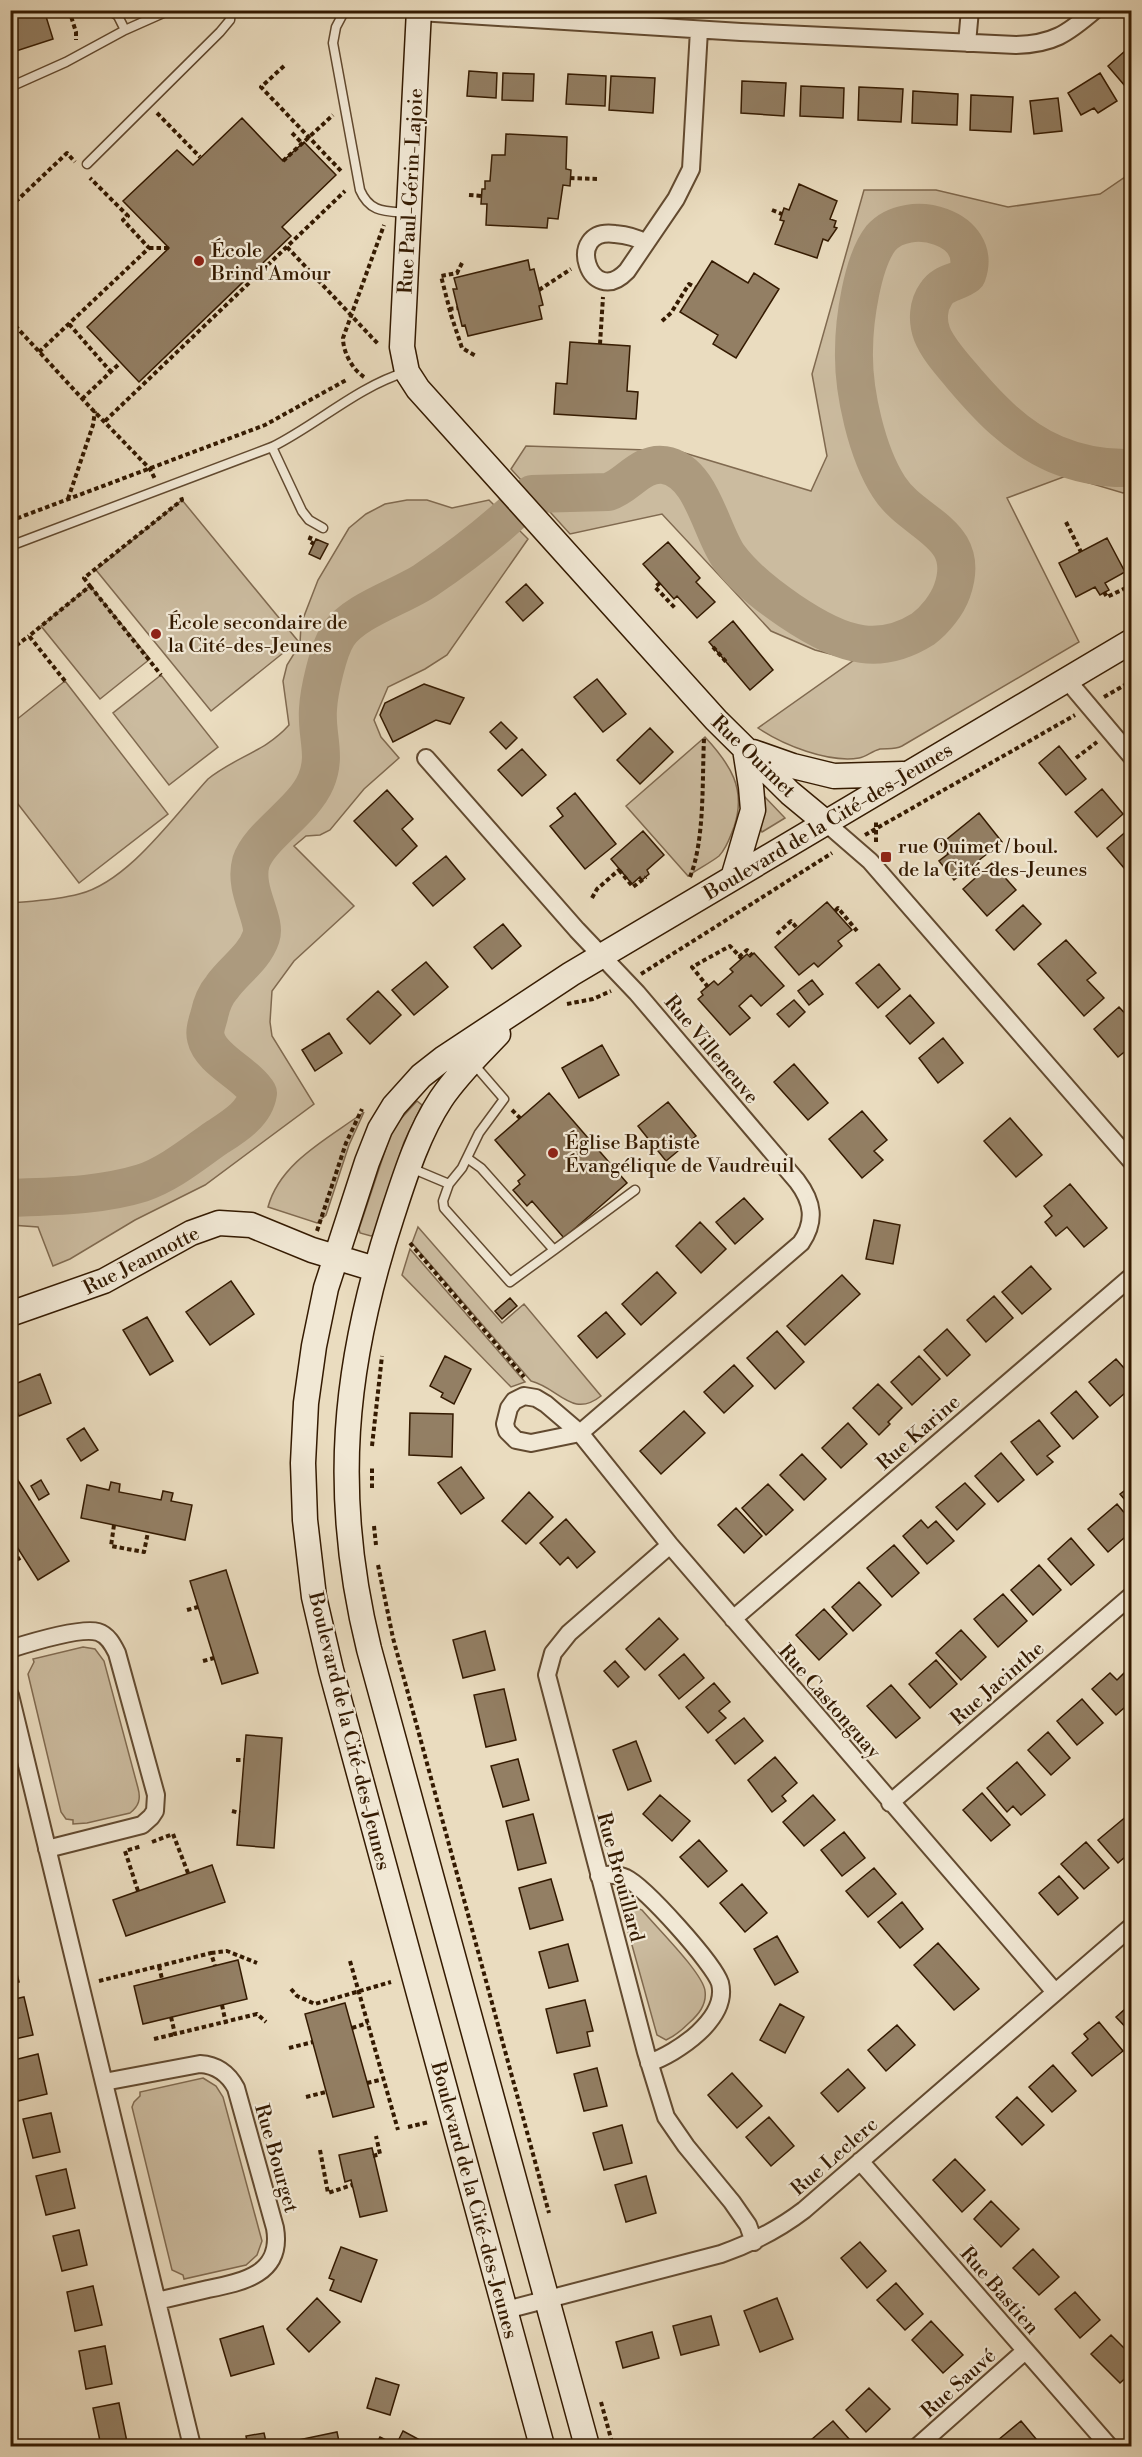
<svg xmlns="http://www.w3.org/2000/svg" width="1142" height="2457" font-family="'Libre Bodoni',serif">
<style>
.green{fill:#cbbb9f;stroke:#806a50;stroke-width:1.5}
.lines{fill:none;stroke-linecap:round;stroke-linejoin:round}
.river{stroke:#ac9a7e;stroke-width:38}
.building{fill:#937f64;stroke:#341a01;stroke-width:1.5}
.lane-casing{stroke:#624a30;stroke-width:11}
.street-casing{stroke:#624a30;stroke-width:20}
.secondary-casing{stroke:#341a01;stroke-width:27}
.path{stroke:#341a01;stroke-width:4;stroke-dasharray:4.5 3;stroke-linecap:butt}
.lane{stroke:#f1e8d5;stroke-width:8}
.street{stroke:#f1e8d5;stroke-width:16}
.secondary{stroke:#f1e8d5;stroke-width:24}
.poi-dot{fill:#8f2418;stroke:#f1e8d5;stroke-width:2}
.labels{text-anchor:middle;stroke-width:4.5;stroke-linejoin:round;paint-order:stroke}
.street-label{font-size:20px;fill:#341a01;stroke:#f1e8d5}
.poi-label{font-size:20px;fill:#341a01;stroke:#f1e8d5;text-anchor:start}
</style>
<rect width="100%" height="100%" fill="#eadcbf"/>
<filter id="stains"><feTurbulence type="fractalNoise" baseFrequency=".00333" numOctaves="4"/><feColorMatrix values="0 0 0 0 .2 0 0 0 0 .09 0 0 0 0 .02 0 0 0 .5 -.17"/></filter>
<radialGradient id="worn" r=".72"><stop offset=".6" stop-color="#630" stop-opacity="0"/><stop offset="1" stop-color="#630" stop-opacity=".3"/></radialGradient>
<path class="green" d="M1131 173V490L1123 493 1066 476 1007 498 1079 642 902 746C894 750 888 748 880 749 872 751 866 757 859 758 828 763 783 745 758 728L854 660 815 650 771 631 662 514 570 534 511 469 526 446 678 451 811 491 827 456 812 374 864 190H936L1008 207 1100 194Z
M182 500 298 641 211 711 96 570Z
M407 500H427L452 508 489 500 528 539 447 655 425 669 388 687 374 720 381 737 399 758 364 789 330 830 320 835 306 836 294 846 354 906 294 961 272 991 270 1022 272 1036 314 1104 205 1185 135 1220 70 1259 53 1266 38 1227 11 1225V903C33 901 57 900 79 894 128 882 174 816 208 779 235 757 265 752 289 725L283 681 287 665 300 644 301 624 318 580 349 528 366 514 385 504Z
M90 586 150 659 100 699 41 626Z
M161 675 218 747 169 785 113 713Z
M65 681 168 814 79 883 11 795V724Z
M705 737C730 764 747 789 734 827 730 837 727 848 719 856 710 863 698 869 688 876L626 806Z
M763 795 785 818 762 832 760 829Z
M417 1101 422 1105 404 1142 374 1234 371 1236 360 1233 359 1229 390 1136 397 1123Z
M364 1112 349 1145 326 1215 317 1223 268 1207C280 1162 329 1138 364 1112Z
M418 1227 502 1323 524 1304 601 1396C572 1419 559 1388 531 1381L412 1243Z
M410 1249 525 1382 511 1387 402 1275Z
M83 1647 95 1649 104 1661 138 1788C141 1799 139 1806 130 1813L87 1823 73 1824V1820L66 1819 61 1812 28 1674 34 1662 33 1659Z
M631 1908H637L642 1910C656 1927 703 1973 705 1991 707 2005 698 2015 689 2023 682 2030 675 2036 666 2040L657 2035 625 1920Z
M203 2078 216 2086 223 2097 262 2241 257 2255 246 2265 184 2279 183 2275 172 2270 132 2107 134 2102 140 2096V2092Z"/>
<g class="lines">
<path class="river" d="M10 1198C54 1196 100 1196 142 1183 169 1174 193 1154 216 1138 233 1127 255 1114 258 1093 247 1074 211 1060 206 1038 204 1031 207 1023 209 1016 211 1006 216 994 222 987 234 970 254 958 261 937 267 920 243 890 251 862 260 835 303 812 316 781 327 755 316 736 318 709 319 691 328 650 338 635 355 610 401 597 426 580 463 555 501 525 532 494L608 492C628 486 640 462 664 465 702 471 710 530 729 557 753 589 822 639 862 644 884 647 904 641 923 629 935 620 947 605 952 591 973 532 914 526 889 487 867 453 853 392 854 351 854 321 862 262 881 238 909 206 984 228 967 275 957 283 943 282 936 294 928 305 927 321 932 334 938 349 951 363 961 375 988 407 1016 437 1055 454 1081 465 1104 469 1132 468"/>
</g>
<path class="building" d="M10 10H44L53 39 10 53Z
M1125 51 1132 58V81L1125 86 1108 66Z
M469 71 497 73 496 98 467 96Z
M503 73 534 74 533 101 502 100Z
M1100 73 1117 101 1098 113 1094 108 1081 115 1068 93Z
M568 74 606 76 605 106 566 104Z
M611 76 655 78 653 113 609 110Z
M742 81 786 83 784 116 741 113Z
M801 86 844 88 843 118 800 116Z
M859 87 903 89 901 122 858 120Z
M913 91 958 94 957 125 912 123Z
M971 95 1013 97 1011 132 970 130Z
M1058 98 1062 131 1034 134 1030 101Z
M242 118 283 161 304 142 336 175 282 227 291 236 139 382 87 327 169 248 123 201 177 150 193 165Z
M506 134 567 137 566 169 571 170 570 186 563 185 558 219 548 218 547 228 486 225 487 204H481L482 189H485V181H490L492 155H505Z
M799 184 837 201 830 219 836 221 834 227 837 228 828 241 823 239 817 258 775 244 784 221 780 220 784 208 789 210Z
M528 260 530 270 534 269 543 305 539 306 542 319 468 336 465 325 462 326 453 289H457L454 278Z
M712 261 748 283 754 273 779 289 736 358 713 344 718 335 680 312Z
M570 342 630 346 627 391 638 392 636 419 554 414 556 383 567 384Z
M1107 538 1125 572 1105 583 1109 590 1100 595 1095 587 1076 597 1059 563Z
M316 539 328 544 320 559 309 554Z
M668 542 700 578 696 582 715 602 697 618 677 596 674 599 643 564Z
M526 584 543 603 523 621 506 602Z
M733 621 773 670 750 690 709 642Z
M597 679 626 714 603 732 574 697Z
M424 684 464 698 450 724 436 720 393 742 380 715 385 703Z
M501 722 517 738 506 749 490 732Z
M650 728 673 752 640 784 617 760Z
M1059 746 1086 779 1066 795 1039 763Z
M522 749 546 775 522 796 498 770Z
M1102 789 1123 814 1097 837 1075 812Z
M387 790 413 819 402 829 417 846 396 866 354 821Z
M575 793 616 844 585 869 550 826 563 816 557 808Z
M979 813 1002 842 954 880 939 861 948 854 941 844Z
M1130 828 1132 862 1124 868 1107 848Z
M643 831 664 855 647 870 649 874 642 880 640 877 632 884 611 859Z
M446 856 465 879 433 906 413 883Z
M992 863 1016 890 987 916 963 889Z
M827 902 852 930 838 941 842 946 818 967 814 963 799 975 775 947Z
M1023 905 1041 924 1014 950 996 930Z
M503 924 521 946 492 969 474 947Z
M1066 940 1096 973 1087 980 1104 998 1084 1016 1038 964Z
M754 953 784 986 761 1006 751 995 739 1006 750 1018 730 1035 698 999 703 995 701 992 714 981 718 985 733 972 730 969 747 954 750 957Z
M426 962 448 987 414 1015 392 990Z
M879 964 900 989 878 1008 856 983Z
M812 980 823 994 809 1005 798 991Z
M378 991 401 1015 370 1044 347 1019Z
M910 995 934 1023 910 1044 886 1016Z
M794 1000 805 1012 789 1027 777 1014Z
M1119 1007 1132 1021V1046L1118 1057 1094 1029Z
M329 1033 342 1053 315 1071 302 1050Z
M943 1038 963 1063 938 1083 919 1058Z
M602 1045 619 1075 579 1098 562 1068Z
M794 1064 828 1103 808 1120 774 1082Z
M549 1093 627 1183 564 1238 532 1201 527 1206 513 1190 520 1184 518 1181 525 1175 495 1140Z
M668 1102 696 1136 666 1161 638 1126Z
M862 1111 887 1140 874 1151 883 1160 862 1178 829 1139Z
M1010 1118 1042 1155 1016 1177 984 1141Z
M1070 1184 1107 1228 1084 1247 1067 1227 1056 1236 1045 1222 1052 1216 1044 1206Z
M744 1198 763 1219 735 1244 716 1222Z
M874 1220 900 1225 893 1264 866 1259Z
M700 1222 726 1249 701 1273 676 1246Z
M1031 1266 1051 1289 1022 1314 1002 1292Z
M657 1272 676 1293 641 1325 622 1304Z
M842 1275 860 1294 805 1345 787 1326Z
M231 1281 254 1314 210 1345 186 1312Z
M994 1296 1013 1318 986 1342 967 1320Z
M510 1298 517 1306 502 1319 495 1311Z
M606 1312 625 1334 597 1358 578 1336Z
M147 1317 173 1361 150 1375 123 1330Z
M947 1329 970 1355 947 1376 924 1350Z
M777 1331 804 1362 775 1389 747 1358Z
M445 1356 471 1369 454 1404 441 1397 443 1393 430 1386Z
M919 1356 940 1379 912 1405 891 1382Z
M1116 1359 1132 1377V1387L1110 1406 1089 1382Z
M734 1365 753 1386 724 1413 704 1392Z
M40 1374 51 1403 19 1416 10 1395V1386Z
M878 1384 902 1408 888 1422 890 1424 879 1435 853 1408Z
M1076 1391 1098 1417 1073 1439 1051 1413Z
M684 1411 705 1433 661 1474 640 1451Z
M410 1413 453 1414 452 1457 409 1455Z
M1039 1420 1060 1446 1047 1456 1053 1462 1037 1475 1011 1442Z
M848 1423 867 1444 841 1468 822 1448Z
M84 1428 98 1450 81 1461 67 1439Z
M1001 1453 1024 1480 998 1502 975 1476Z
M802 1454 826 1479 804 1500 780 1475Z
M461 1467 484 1498 461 1514 438 1483Z
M12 1471 69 1561 38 1580 10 1536V1472Z
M41 1480 49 1494 39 1500 31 1486Z
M111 1482 120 1484 119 1492 161 1500 163 1491 173 1493 171 1501 192 1505 185 1540 81 1518 87 1485 109 1490Z
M965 1483 985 1504 957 1530 936 1507Z
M768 1484 793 1510 766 1535 742 1508Z
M1132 1485V1508L1120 1494Z
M529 1492 553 1517 526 1544 502 1521Z
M1117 1504 1132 1522V1531L1108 1552 1088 1529Z
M736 1508 762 1536 744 1553 718 1525Z
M566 1519 595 1552 577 1568 568 1557 560 1565 540 1543Z
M921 1520 928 1528 936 1521 954 1541 927 1564 903 1536Z
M1071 1538 1094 1565 1071 1585 1048 1559Z
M894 1545 919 1573 892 1597 867 1568Z
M1039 1565 1061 1590 1033 1615 1011 1590Z
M226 1570 258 1673 222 1684 190 1581Z
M859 1582 881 1605 853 1631 832 1607Z
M1003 1594 1027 1621 998 1647 974 1619Z
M824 1609 847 1634 819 1660 796 1635Z
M659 1618 678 1639 645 1670 626 1649Z
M961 1630 986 1657 961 1680 936 1653Z
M485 1631 495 1670 463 1678 453 1640Z
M684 1654 704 1678 679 1699 659 1675Z
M936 1660 957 1684 930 1708 909 1684Z
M615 1661 629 1677 618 1687 604 1671Z
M1125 1672 1132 1679V1701L1116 1715 1092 1689 1110 1673 1117 1680Z
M714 1683 730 1702 719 1711 726 1718 708 1733 686 1707Z
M891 1685 920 1718 896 1738 867 1706Z
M504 1689 516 1740 486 1747 474 1695Z
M1082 1699 1103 1723 1077 1745 1057 1721Z
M744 1718 763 1741 735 1764 716 1740Z
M1048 1732 1070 1758 1051 1775 1028 1750Z
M246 1735 282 1738 274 1848 237 1845Z
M636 1741 651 1781 628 1790 613 1750Z
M775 1757 797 1783 782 1796 786 1801 772 1812 748 1780Z
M518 1759 529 1800 503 1807 491 1766Z
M1017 1762 1045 1795 1021 1815 1013 1806 1007 1812 987 1788Z
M982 1793 1010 1825 991 1841 963 1810Z
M660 1795 690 1821 672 1841 643 1814Z
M813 1795 835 1820 804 1846 783 1822Z
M533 1814 546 1863 518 1870 506 1821Z
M1128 1815 1132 1820V1851L1118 1863 1098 1840Z
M844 1832 865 1858 842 1876 821 1850Z
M699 1840 727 1871 708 1887 680 1857Z
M1086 1842 1109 1868 1084 1889 1061 1864Z
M212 1865 225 1902 126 1936 113 1900Z
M874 1868 896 1894 868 1917 846 1891Z
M1059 1876 1078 1898 1058 1915 1039 1893Z
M551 1879 563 1920 530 1929 519 1888Z
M742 1884 767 1913 745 1932 720 1903Z
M902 1902 923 1929 900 1948 878 1922Z
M777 1936 798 1972 775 1985 754 1949Z
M938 1943 979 1989 954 2010 914 1965Z
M568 1944 578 1981 549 1988 539 1952Z
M10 1946 19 1982 10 1984Z
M238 1960 247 1999 143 2024 134 1986Z
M24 1997 33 2035 10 2040V2000Z
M585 2000 593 2031 587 2032 590 2046 557 2053 546 2009Z
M345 2003 374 2107 333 2117 305 2014Z
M1132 2003V2034L1116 2017Z
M780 2004 804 2017 785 2053 760 2040Z
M1099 2022 1123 2051 1092 2076 1072 2053 1088 2039 1084 2034Z
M897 2025 915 2045 886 2071 868 2050Z
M38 2054 47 2094 18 2101 10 2061Z
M1053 2065 1076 2091 1052 2112 1029 2087Z
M597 2068 607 2106 584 2111 574 2074Z
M848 2069 865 2088 838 2112 821 2093Z
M732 2073 762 2106 737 2128 708 2095Z
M1017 2097 1044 2125 1022 2145 996 2117Z
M51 2113 60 2152 33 2158 23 2119Z
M769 2117 794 2146 771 2166 746 2137Z
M622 2125 632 2163 604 2170 593 2133Z
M372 2148 387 2211 360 2217 351 2180 345 2182 339 2155Z
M955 2159 985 2190 962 2212 933 2180Z
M66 2169 75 2208 46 2215 36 2176Z
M646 2176 656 2213 626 2222 615 2185Z
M991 2201 1019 2229 1001 2247 974 2219Z
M79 2230 87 2265 62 2271 53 2236Z
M860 2242 886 2271 867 2288 841 2258Z
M341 2247 377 2260 361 2302 330 2290 334 2280 329 2278Z
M1033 2249 1059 2277 1039 2295 1013 2268Z
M896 2283 923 2314 905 2330 877 2300Z
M93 2286 102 2325 75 2331 67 2292Z
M1075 2292 1100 2320 1080 2338 1055 2309Z
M317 2298 340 2322 309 2352 287 2329Z
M777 2298 793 2339 760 2352 744 2311Z
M711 2316 719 2345 681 2355 673 2326Z
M931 2321 963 2355 943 2373 912 2340Z
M263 2326 274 2364 231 2376 220 2339Z
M652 2332 659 2358 623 2368 616 2342Z
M1111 2335 1132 2356V2372L1120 2383 1091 2354Z
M105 2346 112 2384 86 2389 79 2351Z
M376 2378 399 2385 390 2415 367 2408Z
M869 2388 890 2409 866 2432 846 2410Z
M119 2403 127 2442 101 2446 93 2408Z
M12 2421 18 2446H10Z
M833 2421 850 2440 843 2446H804Z
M1021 2421 1042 2446H1003L998 2440Z
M403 2431 420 2440 417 2446H375L380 2437 396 2445Z
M337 2432 340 2446H299L298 2440Z
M264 2433 267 2446H248L246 2436Z"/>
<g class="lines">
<defs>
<path id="lane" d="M109 10 118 16 125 30 170 10
M345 10 336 27 333 43 360 190C370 213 385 211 408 213
M10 87 66 62 125 30
M87 164 220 32 230 20 231 10
M272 447 302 511 309 520 323 528
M10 546 272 447C318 424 357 387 406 372
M467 1158 481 1168 554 1250 510 1282 444 1208 443 1201 449 1184 462 1168 479 1133 504 1099 472 1062
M411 1168 449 1184
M554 1250 635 1190"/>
<path id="street" d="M419 12 741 32 1016 45C1053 44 1067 34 1095 10
M967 43 970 10
M646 243C636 237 627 235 615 234 563 227 590 310 627 271L676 199 691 169 699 30
M1067 680 1132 757
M426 758 577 930 637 993 797 1181C813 1202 816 1221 801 1243L580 1433 531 1443 516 1440 507 1431 505 1424 509 1408 514 1401 524 1396 536 1398 546 1404 580 1433 670 1545 1055 1992
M825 822 870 861 1132 1162
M670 1545 569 1633 553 1653 547 1675 646 2052 666 2117 686 2146 732 2202 748 2225 754 2242
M733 1619 1132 1276
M10 1649C29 1643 81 1627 98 1632 108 1635 113 1645 117 1653L156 1795 155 1811 151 1817 142 1825 47 1849
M10 1695 192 2446
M890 1803 1132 1595
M599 1876C609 1874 617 1874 626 1878 645 1887 714 1964 720 1983 729 2019 677 2053 649 2063
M104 2082 200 2064C216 2065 228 2073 236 2088L275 2228C283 2274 243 2282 208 2289 191 2293 174 2297 157 2301
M860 2161 1109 2446
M506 2310 721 2254C752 2243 778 2230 804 2210L1132 1926
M918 2446 1025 2351"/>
<path id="secondary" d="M419 10 402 347 407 372 418 389 716 720 790 793 825 822
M753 752 793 766 834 776 903 774
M733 878 753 810 751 787 745 749
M498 1034C478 1055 457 1075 441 1099 418 1134 405 1176 392 1216 343 1366 331 1495 369 1649L587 2446
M10 1314 104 1281 191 1233 219 1223 251 1225 312 1250 375 1269
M542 2446 331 1670 314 1597 305 1520 303 1463 306 1403 314 1346 326 1288 367 1162 380 1129 394 1106 421 1076 444 1058 571 974 1132 641"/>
</defs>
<use href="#lane" class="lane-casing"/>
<use href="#street" class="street-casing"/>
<use href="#secondary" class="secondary-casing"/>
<path class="path" d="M69 10 76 32V40
M284 66 261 87 341 171
M157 113 200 157
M292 133 302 143
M283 161 333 115
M570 178 598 179
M469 195 482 196
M10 207 67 153 75 162
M772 210 782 214
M287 247 379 345
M149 248H169
M462 263 457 273 441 276 451 315 462 348 476 356
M539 290 571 269
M449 309 458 308
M10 320 88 405 150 469 155 479
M662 321 671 313 689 284 695 287
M69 324 111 372
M600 344 603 297
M39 352 149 248 123 220 128 216 90 178
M364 377C352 369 343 352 343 338L384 225
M82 399 120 363
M105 421 345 191
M68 499 93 425 95 411
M10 521 265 425 348 379
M1066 522 1081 552
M311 536 309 541 314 544
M660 583 655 587 676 609
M90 586 161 675
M1104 592 1107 597 1132 585
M713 647 728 664
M10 650 29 636
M65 681 29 636 90 586 84 578 182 500 181 497
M1104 697 1132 681
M1076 758 1097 742
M865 835 1075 715
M876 842V820
M619 870 633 887 646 877
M690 877C705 840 702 779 704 739
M592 898 597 889 620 869
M835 911 838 908 857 931
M777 934 791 921 797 928
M739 957 747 950 752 955
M641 974 832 853
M708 987 692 967 730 946 742 959
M567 1004 593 999 611 991
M512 1110 520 1118
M317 1231 346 1143 362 1109
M410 1243 524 1377
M372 1446 382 1356
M372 1488V1466
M114 1525 111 1546 144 1552 148 1532
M374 1526 376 1545
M10 1564 23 1556
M378 1565 393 1638 549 2213
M187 1610 198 1607
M203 1661 214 1658
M236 1760H244
M232 1811 240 1813
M152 1842 173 1834 188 1873
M138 1891 125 1851 142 1846
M211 1953 227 1951 257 1963
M350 1961 398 2130
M159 1966 162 1979
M99 1981 211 1953 215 1966
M291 1989 297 1996 315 2004 391 1982
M222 2005 226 2024
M171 2017 175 2034 257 2014 266 2022
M352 2028 368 2023
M154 2039 175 2034
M289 2048 313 2042
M367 2083 384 2079
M306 2097 326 2092
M408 2127 429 2122
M320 2150 328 2193 352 2185
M373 2156 380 2154 376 2136
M601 2402 613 2446"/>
<use href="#lane" class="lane"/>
<use href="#street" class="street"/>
<use href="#secondary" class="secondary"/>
</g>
<g class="poi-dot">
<circle cx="199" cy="261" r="6"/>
<circle cx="156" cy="634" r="6"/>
<rect x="880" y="851" width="12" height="12" rx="3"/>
<circle cx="553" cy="1153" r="6"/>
</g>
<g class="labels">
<g class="street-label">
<text transform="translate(410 191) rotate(-87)" y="7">Rue Paul-Gérin-Lajoie</text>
<text transform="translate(754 756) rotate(44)" y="7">Rue Ouimet</text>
<text transform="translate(828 821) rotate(-31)" y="7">Boulevard de la Cité-des-Jeunes</text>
<text transform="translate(712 1049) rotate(50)" y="7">Rue Villeneuve</text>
<text transform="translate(141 1260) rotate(-27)" y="7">Rue Jeannotte</text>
<text transform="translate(918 1432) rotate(-41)" y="7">Rue Karine</text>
<text transform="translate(997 1683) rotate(-41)" y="7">Rue Jacinthe</text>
<text transform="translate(830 1701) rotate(49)" y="7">Rue Castonguay</text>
<text transform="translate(350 1731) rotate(76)" y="7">Boulevard de la Cité-des-Jeunes</text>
<text transform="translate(621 1877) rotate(75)" y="7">Rue Brouillard</text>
<text transform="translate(834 2156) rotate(-41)" y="7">Rue Leclerc</text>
<text transform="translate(277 2158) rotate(74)" y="7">Rue Bourget</text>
<text transform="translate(475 2200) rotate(75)" y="7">Boulevard de la Cité-des-Jeunes</text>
<text transform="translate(1000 2290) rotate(49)" y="7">Rue Bastien</text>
<text transform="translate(958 2383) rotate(-42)" y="7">Rue Sauvé</text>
</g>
<g class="poi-label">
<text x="211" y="257">École<tspan x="211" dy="23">Brind'Amour</tspan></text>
<text x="168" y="629">École secondaire de<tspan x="168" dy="23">la Cité-des-Jeunes</tspan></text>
<text x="898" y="853">rue Ouimet / boul.<tspan x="898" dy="23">de la Cité-des-Jeunes</tspan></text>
<text x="565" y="1149">Église Baptiste<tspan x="565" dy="23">Évangélique de Vaudreuil</tspan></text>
</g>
</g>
<rect width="1142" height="2457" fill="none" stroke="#eadcbf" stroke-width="36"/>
<rect x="12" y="12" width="1118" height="2433" fill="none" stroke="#341a01" stroke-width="3"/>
<rect x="18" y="18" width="1106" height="2421" fill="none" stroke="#341a01" stroke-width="1.5"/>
<rect width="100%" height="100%" filter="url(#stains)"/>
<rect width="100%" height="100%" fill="url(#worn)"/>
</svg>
